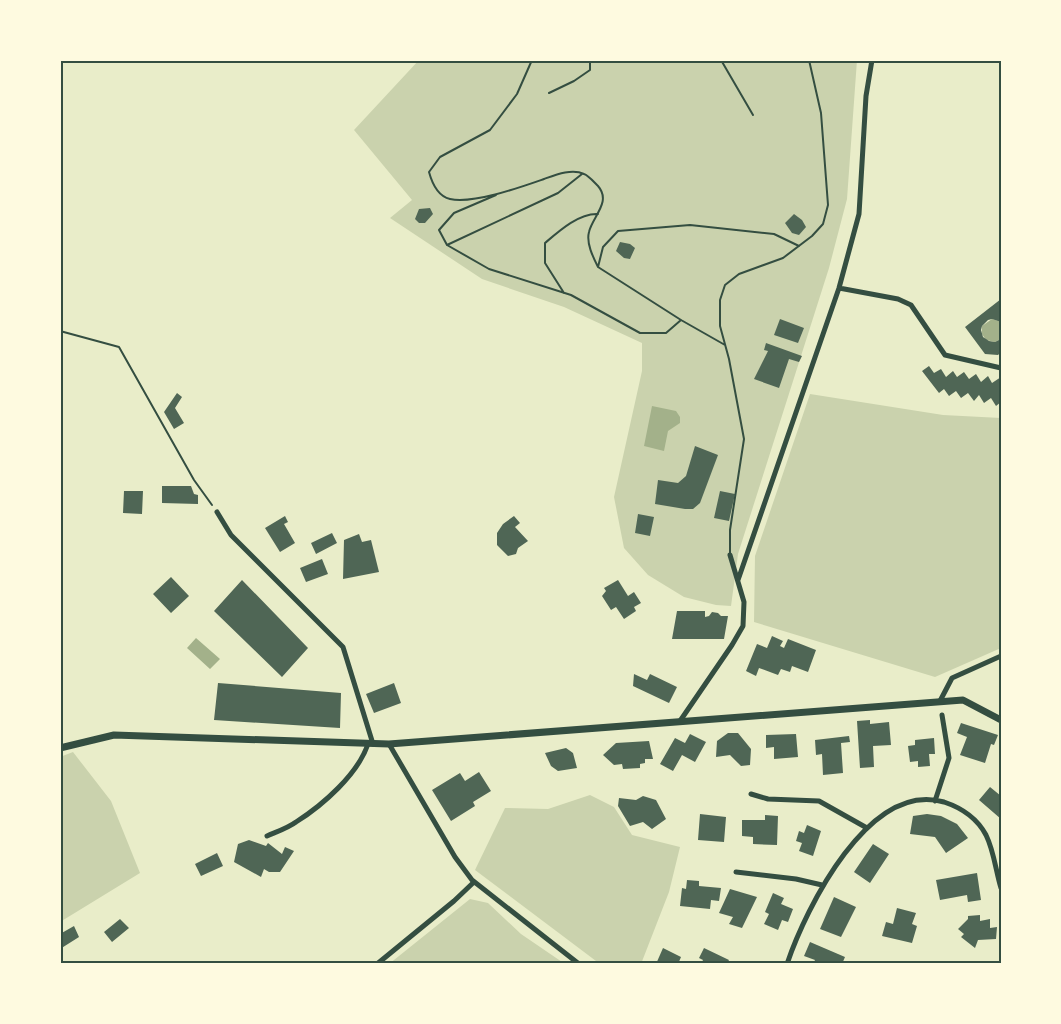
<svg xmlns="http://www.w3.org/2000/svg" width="1061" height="1024" font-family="Mulish,sans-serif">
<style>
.green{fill:#cad2ad}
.water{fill:#a3b18a}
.building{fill:#4f6655}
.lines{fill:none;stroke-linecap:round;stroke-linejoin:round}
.path{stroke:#344e41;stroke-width:2}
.service{stroke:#344e41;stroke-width:2}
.minor{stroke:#344e41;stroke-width:5}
.tertiary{stroke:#344e41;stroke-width:7}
.neatline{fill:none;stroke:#344e41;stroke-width:2}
</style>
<rect width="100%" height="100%" fill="#e9edc9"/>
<path class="green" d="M419 60H857L847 199 829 268 738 554 731 606 716 605 684 597 648 575 624 548 614 497 642 371V343L564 307 482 279 390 218 412 200 354 130Z
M810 394 943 415 1001 418V648L935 677 754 622 755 556Z
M73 752 111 801 140 873 60 922V757Z
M590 795 614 807 632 835 680 847 669 892 641 964H600L475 870 505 808 548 809Z
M470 899 488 903 521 934 565 964H389Z"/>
<path class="water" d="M992 319 1001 322V339L995 342 986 340 982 334V326Z
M652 406 676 411 680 417V423L668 431 664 451 644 446Z
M196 638 220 659 210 669 187 648Z"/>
<path class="building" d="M430 208 433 214 425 223H419L415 219 419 209Z
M794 214 802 220 806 227 799 235 792 233 785 223Z
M620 242 630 244 635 248 630 259 624 258 616 251Z
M1001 299V322L992 319 988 320 982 326 981 330 983 337 989 341 995 342 1001 339V352L998 355 985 354 965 327Z
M780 319 804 328 798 343 774 335Z
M766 343 802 356 799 362 789 359 779 388 754 379 768 351 764 350Z
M929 366 934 373 941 369 946 377 953 371 957 377 964 372 969 379 976 374 981 382 988 376 992 383 1001 377V402L996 406 991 398 984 403 979 395 974 401 968 393 961 398 956 391 949 396 944 389 939 393 922 371Z
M177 393 182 397 175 408 184 423 174 429 164 412Z
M695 446 718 455 700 503 693 509H685L655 504 658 480 678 483 686 476Z
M162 486H191L194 494 198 495V504L162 503Z
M124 491H143L142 514 123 513Z
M720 491 735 494 729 521 714 518Z
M638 514 654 517 650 536 635 533Z
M285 516 288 522 284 524 295 543 280 552 265 528Z
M514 516 520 523 515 527 528 541 518 548 516 554 508 556 497 545V533L503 524Z
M332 533 337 543 316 554 311 543Z
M359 534 362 542 371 540 379 572 343 579 344 540Z
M322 559 328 574 306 582 300 568Z
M171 577 189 596 171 613 153 594Z
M242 580 308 648 282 677 214 611Z
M618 580 628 596 634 592 641 603 634 607 636 611 624 619 616 607 611 610 602 596 606 591 604 588Z
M677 611H705V617L709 616 712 612 718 613 721 616H728L724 639H672Z
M772 636 783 641 780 646 784 648 788 639 816 650 808 672 792 666 790 672 781 669 778 675 759 668 756 676 746 671 757 644 767 648Z
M634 674 647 680 650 674 677 687 669 703 633 686Z
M218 683 341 693 340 728 214 720Z
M394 683 401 703 374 713 366 694Z
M870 720V724L889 722 891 745 873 746 874 767 860 768 857 721Z
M961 723 998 735 994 745 991 744 985 763 960 755 967 737 957 733Z
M728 733H738L751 749 750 765 741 766 730 755 716 757 717 741Z
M690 734 706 742 695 762 682 755 673 771 660 764 675 738 685 743Z
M796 734 798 757 774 759V747L766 748V735Z
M849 736 850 742 841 743 843 773 823 775 822 754 816 755 815 740Z
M934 738 935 754H929L930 766 918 767V761L910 762 908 746 915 745V740Z
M649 741 653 759H645V763L640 764V768L623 769 622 764 614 765 603 755 616 743Z
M566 748 573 753 577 768 558 771 551 766 545 753Z
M479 772 491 791 473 802 475 806 451 821 432 790 460 773 465 781Z
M990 787 1001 796V819L979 800Z
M643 796 656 800 666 819 652 829 643 822 630 826 618 806 619 798 636 800Z
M700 814 726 817 724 842 698 840Z
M927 814 941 816 957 824 968 838 946 853 935 837 910 834 913 816Z
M765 815 778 816 777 845 753 844V837L742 836V820H765Z
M807 825 821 831 813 856 799 851 802 843 796 841 799 831 804 833Z
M249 840 266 846 268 843 282 854 285 847 294 851 280 872H269L264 869 261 877 234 862 238 844Z
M873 844 889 854 870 883 854 872Z
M217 853 223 866 201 876 195 864Z
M977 873 981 900 968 902 967 895 940 900 936 880Z
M687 880 699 881V886L721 888 719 901 711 900 710 909 680 906 682 888 686 889Z
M730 889 757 897 742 928 729 924 733 917 719 913Z
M773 893 784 898 781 904 793 909 788 922 782 920 778 930 764 924 769 914 765 912Z
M834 897 856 907 841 937 820 929Z
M897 908 916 913 912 924 917 926 912 943 882 936 886 922 893 924Z
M980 915V921L990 919V928L997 927 996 939 978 940 975 948 961 937 964 934 958 929 968 919V916Z
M120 919 129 928 112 942 104 932Z
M74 926 79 937 60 949V934Z
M810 942 845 957 842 964H813L815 960 804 956Z
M663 948 681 957 678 964H656Z
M704 948 729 960 727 964H701L703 960 699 958Z"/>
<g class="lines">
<path class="path" d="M60 331 119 347 194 480 212 505"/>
<path class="service" d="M532 60 517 94 490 130 440 157 429 172C432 183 437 196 450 199 474 204 521 187 544 179 555 175 572 168 584 174 588 175 594 182 598 186 612 202 592 217 589 232 586 243 593 257 598 267L681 320 725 345
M721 60 753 115
M549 93 574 81 590 70V60
M496 195 454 213 439 230 447 245 489 269 571 295 640 333H666L681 320
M447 245 558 193 582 174
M598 267 603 247 618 231 690 225 774 234 799 246
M564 293 545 263V243C559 231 579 213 598 214
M730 555V530L744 439 729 359 720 326V300L725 285 739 274 783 258 812 236 823 224 828 205 821 113 809 60"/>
<path class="minor" d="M839 288 898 299 911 305 945 355 1001 368
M217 512 231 535 343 647 373 744
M738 580 839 288 859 214 866 96 872 60
M940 701 952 678 1001 656
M680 721 732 645 743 626 744 602 730 555
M389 744 455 857 472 880 579 964
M751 794 768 799 819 801 867 828
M935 801 949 758 942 715
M267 836C276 832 288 828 296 822 323 805 358 774 368 744
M736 872 796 879 822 885
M377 964 454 901 474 882
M787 964C806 908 869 780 944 802 962 808 977 818 986 835 994 851 996 872 1001 888"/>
<path class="tertiary" d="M60 748 114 735 389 744 963 700 1001 720"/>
</g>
<rect width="1061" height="1024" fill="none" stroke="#fefae0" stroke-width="123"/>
<rect x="62" y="62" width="938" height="900" class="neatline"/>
</svg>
